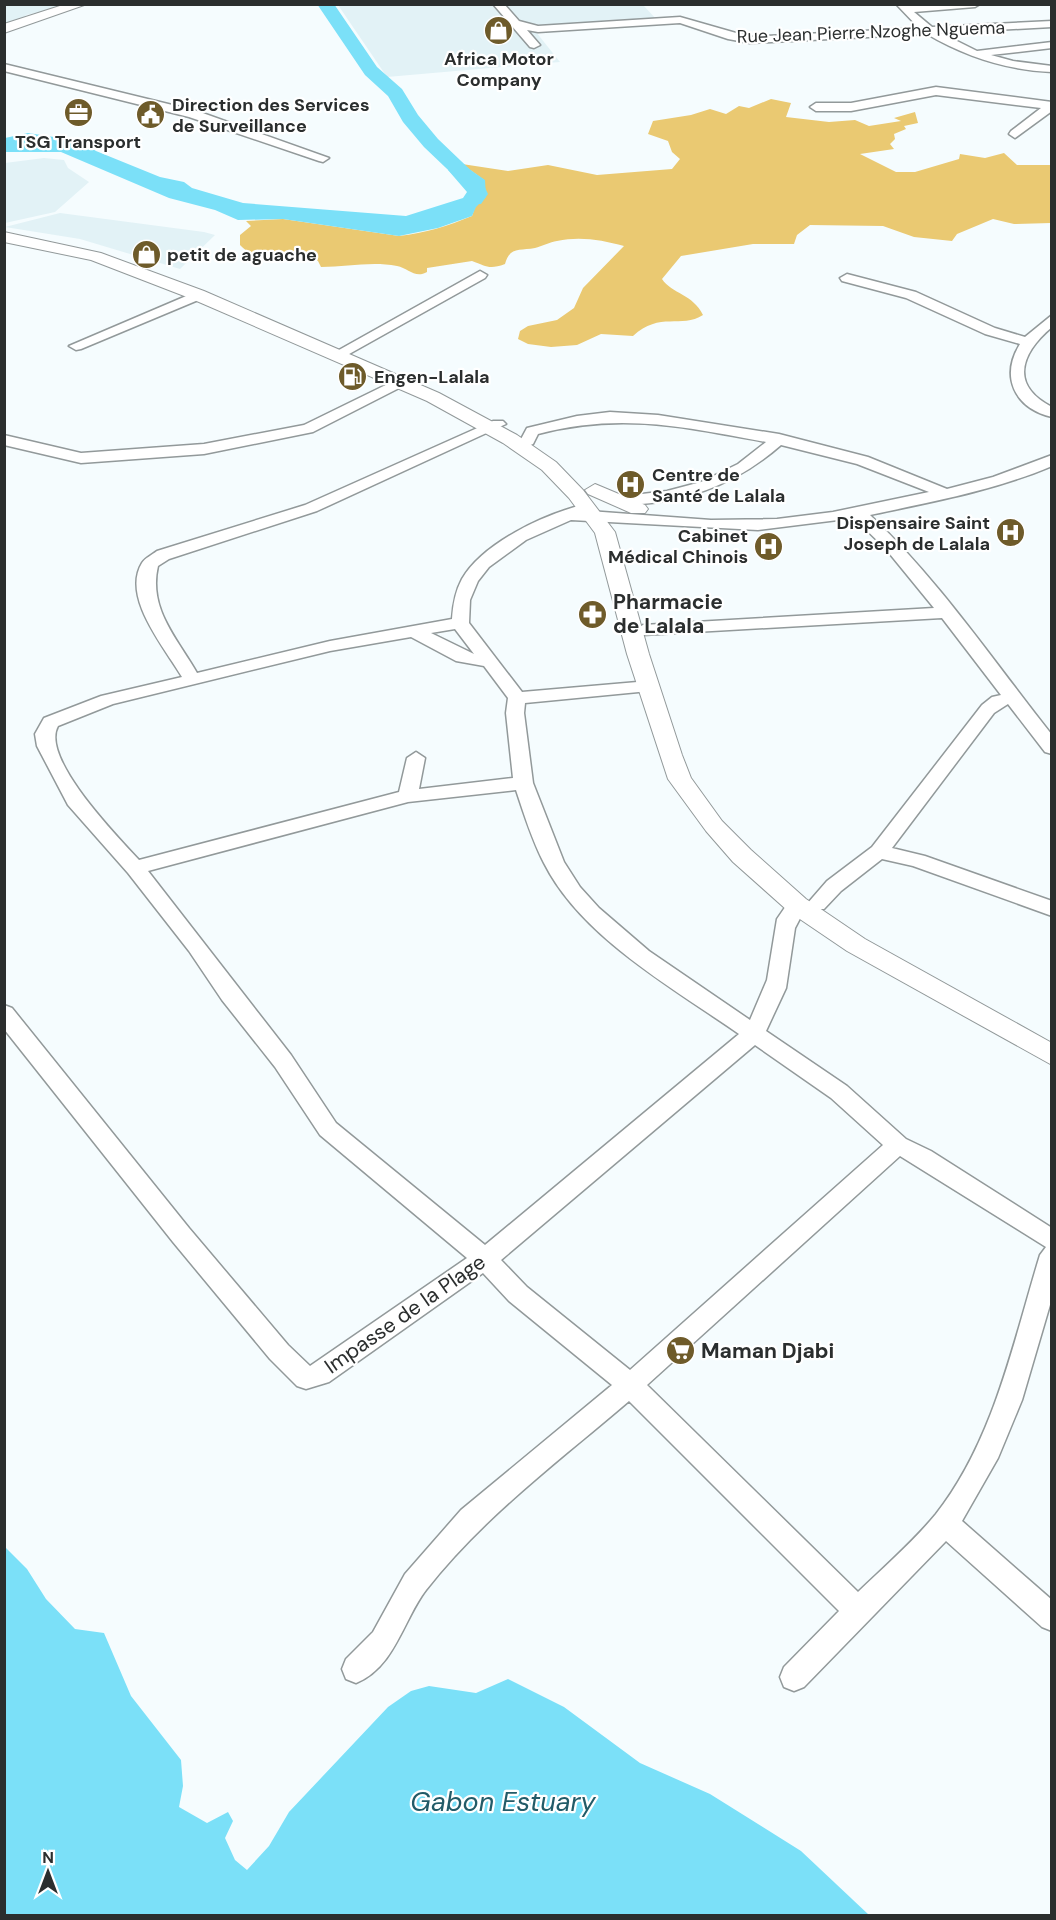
<svg xmlns="http://www.w3.org/2000/svg" width="1056" height="1920" font-family="'DM Sans',sans-serif">
<style>
.built{fill:#e2f2f6}
.green{fill:#eac972}
.water{fill:#7be0f8}
.lines{fill:none;stroke-linecap:round;stroke-linejoin:round}
.river{fill:#7be0f8;fill-rule:evenodd}
.minor-casing{stroke:#92999a;stroke-width:3}
.major-casing{stroke:#92999a;stroke-width:2}
.minor{fill:#fff;fill-rule:evenodd}
.major{fill:#fff;fill-rule:evenodd}
.labels{text-anchor:middle;stroke-width:4.5;stroke-linejoin:round;paint-order:stroke}
.far-street-label{font-size:18px;fill:#2b2e2e;stroke:#fff}
.far-poi-label{font-size:18px;font-weight:bold;fill:#2b2e2e;stroke:#fff;text-anchor:start}
.poi-label{font-size:21px;font-weight:bold;fill:#2b2e2e;stroke:#fff;text-anchor:start}
.street-label{font-size:21px;fill:#2b2e2e;stroke:#fff}
.near-water-label{font-size:27px;font-style:italic;fill:#225b68;stroke:#fff}
</style>
<rect width="100%" height="100%" fill="#f5fcfe"/>
<path class="built" d="M5 5H70L26 15 23 19 5 25Z
M338 5H643L658 21 536 32 560 62 387 77Z
M44 158 64 160 68 168 89 182 55 212 5 223V163Z
M60 213 204 232 215 235 180 269 80 239 5 227Z"/>
<path class="green" d="M771 99 791 103 786 117 829 122 855 120 869 126 901 121 894 118 915 112 918 123 904 126 906 129 894 134 895 139 890 144 894 149 860 154 896 172H915L959 159 960 154 985 158 1004 153 1017 165H1051V223L1014 224 993 219 957 234 952 241 914 237 883 226 810 225 797 235 794 244H753L681 256 662 279C672 294 693 294 703 315 681 329 660 311 633 336L601 334 577 345 551 347 528 344 518 339 520 331 528 326 557 320 574 308 583 288 624 246C602 240 580 236 557 241 550 242 542 246 535 248 520 251 510 246 505 264 489 270 486 266 472 261L427 268V272C415 279 408 268 397 266 371 261 347 267 321 267L318 261 305 256 279 261C265 252 253 259 240 245V235L251 226 246 221 283 219 399 236C425 233 448 226 472 216L484 180 462 164 508 171 548 165 597 175 672 169 680 159 672 152 668 141 648 134 653 121 691 115 710 109 726 114 739 106 749 108Z"/>
<path class="water" d="M28 133 80 141 96 151 160 177 184 182 192 188 243 203 406 216 463 198 467 192 448 170 462 164 485 180 486 197 476 207 472 216 438 228 399 236 283 219 238 220 215 210 169 198 61 152H5V138Z
M4 1546 27 1569 46 1599 75 1629 104 1633 131 1696 181 1760 183 1786 179 1807 207 1823 228 1812 233 1821 225 1838 235 1860 247 1870 269 1846 289 1812 388 1707 411 1691 429 1686 476 1693 508 1679 564 1707 640 1763 710 1794 801 1851 869 1915H5Z"/>
<g class="lines">
<path class="river" d="M317 4H334L377 67 402 89 418 115 438 139 482 181 488 194 481 204H467L464 200 468 194 466 187 424 147 403 122 388 96 365 75Z"/>
<defs>
<path id="minor" d="M493 4H504L519 21 538 26 680 17 750 37 919 28 896 4H980L975 7 914 12 932 27 1052 21V27L941 33 977 51 1052 42V48L991 55 1013 61 1052 66V72C1007 70 966 57 927 34L750 43 728 39 680 23 538 32 527 30 540 45 534 48 530 47Z
M4 64 197 111 329 158 323 162 319 161 189 117 4 71Z
M936 87 1052 102V111L1015 138 1009 134 1011 131 1041 108 936 95 851 111H816L810 107 816 103H851Z
M480 271 487 275 485 278 342 358H332L330 355Z
M847 274 916 292 995 328 1025 337 1052 315V327C1021 353 1009 385 1052 407V417C1014 408 1000 376 1020 344L985 334 906 298 842 281 840 278Z
M198 291 205 295 203 298 81 349 76 350 69 346Z
M400 378 405 379 407 382 405 385 313 432 204 454 81 463 4 445V435L81 453 204 444 304 425Z
M610 412 658 415 779 434 868 457 947 489 993 477 1052 455V466C993 491 931 502 870 515 939 580 994 662 1052 735V754L1045 752 1008 704 994 713 892 848 925 856 1052 901V916L913 866 882 859 841 891 824 909H810L807 904 827 881 872 847 982 705 992 697 1001 695 942 618 643 635 634 630 643 625 934 608 885 548 854 518 758 530 571 520 526 540 489 567 478 581 470 600 469 623 522 692 649 681 658 686 649 691 525 703 524 713 533 783 564 862 580 887 599 908 649 951 750 1020 767 980 777 919 790 900H804L807 905 795 928 786 988 766 1031 847 1086 906 1139 931 1151 1052 1228V1298L1022 1400 998 1458 962 1521 1052 1600V1631L1042 1627 946 1541 804 1687 794 1691 784 1687 780 1677 784 1667 839 1611 629 1401C559 1461 483 1517 426 1590 403 1620 395 1667 356 1683L346 1679 342 1669 346 1659 373 1632 405 1574 461 1510 612 1385 509 1301 483 1273 329 1382 306 1389 297 1386 270 1359 173 1242 4 1029V1005L12 1008 189 1228 288 1345 310 1366 467 1258 320 1135 275 1067 222 1000 189 951 128 873 68 805 37 746 35 734 44 718 101 696 182 677C165 648 121 597 142 563 145 558 152 555 157 551L305 505 493 421H503L506 424 317 511 169 559 158 566C148 609 177 638 197 673L330 641 452 619C453 605 455 592 462 579 483 543 543 515 582 505L588 507 589 511 711 520 777 519 833 512 929 492 857 464 781 445C741 480 695 500 641 504 632 504 621 508 615 500L617 497 667 491 701 482 738 464 766 442C685 427 620 412 538 434L533 444 528 446 520 441 527 428 577 416ZM455 629 474 654 431 633ZM411 637 456 661 484 666 508 698 506 713 513 778 419 789 425 758 416 752 407 758 399 792 139 860C118 837 40 758 58 726L113 704 330 651ZM516 790C524 814 532 840 544 863 581 937 673 988 739 1034L485 1245 336 1123 291 1055 148 871 408 802ZM755 1045 831 1098 883 1145 630 1370 527 1287 501 1260ZM900 1156 1046 1247 1040 1255C1013 1343 994 1440 936 1514 913 1542 884 1567 858 1592L647 1385Z"/>
<path id="major" d="M66 4H87L4 33V24Z
M4 232 101 253 204 291 439 393 517 435 556 462 583 490 615 532 649 654 682 755 691 778 722 821 751 850 806 899 865 939 1052 1043V1065L847 951 788 911 733 862 706 831 668 779 627 654 595 533 569 498 542 470 503 443 427 401 192 299 91 260 4 242Z
M595 484 645 505 648 509 645 513H631L588 494 585 490Z"/>
</defs>
<use href="#minor" class="minor-casing"/>
<use href="#major" class="major-casing"/>
<use href="#minor" class="minor"/>
<use href="#major" class="major"/>
</g>
<defs>
<symbol id="shop-disc" viewBox="-11 -11 22 22"><circle r="9.5" fill="#6e5b2a" stroke="#fff"/><path d="M-5-2.5h2.3a2.7 3.5 0 0 1 5.4 0H5L5.5 6h-11ZM-1.5-2.5h3a1.5 2.3 0 0 0-3 0Z" fill="#fff"/></symbol>
<symbol id="office-disc" viewBox="-11 -11 22 22"><circle r="9.5" fill="#6e5b2a" stroke="#fff"/><path d="M-6-3h4V-5.5h4V-3h4V5H-6ZM-1-4.5V-3h2v-1.5ZM-6 0V1H6V0Z" fill="#fff"/></symbol>
<symbol id="civic-disc" viewBox="-11 -11 22 22"><circle r="9.5" fill="#6e5b2a" stroke="#fff"/><path d="M-.6-6.5H3V-4.5H.6V-3L4-1V1h2V6H-6V1h2V-1L-.6-3ZM-1.2 2.5V6h2.4V2.5Z" fill="#fff"/></symbol>
<symbol id="fuel-disc" viewBox="-11 -11 22 22"><circle r="9.5" fill="#6e5b2a" stroke="#fff"/><path d="M-5.5-6h7V0h2V4h1.3V-2.5L3-4.5l.8-.8L6-3V5H2.5V1h-1V6h-7ZM-4.2-4.7v3.2H.2V-4.7Z" fill="#fff"/></symbol>
<symbol id="hospital-disc" viewBox="-11 -11 22 22"><circle r="9.5" fill="#6e5b2a" stroke="#fff"/><path d="M-5-5h3v3.5h4V-5h3V5h-3V1.5h-4V5h-3Z" fill="#fff"/></symbol>
<symbol id="pharmacy-disc" viewBox="-11 -11 22 22"><circle r="9.5" fill="#6e5b2a" stroke="#fff"/><path d="M-2-6h4v4h4v4h-4v4h-4v-4h-4v-4h4Z" fill="#fff"/></symbol>
<symbol id="supermarket-disc" viewBox="-11 -11 22 22"><circle r="9.5" fill="#6e5b2a" stroke="#fff"/><path d="M-6-5.5h2.5l.6 2H6L4.5 2H-2.5L-4.4-4H-6ZM-1.5 3.2a1.3 1.3 0 1 0 .1 0ZM3 3.2a1.3 1.3 0 1 0 .1 0Z" fill="#fff"/></symbol>
</defs>
<g fill-rule="evenodd">
<use href="#shop-disc" x="482" y="14" width="33" height="33"/>
<use href="#office-disc" x="62" y="96" width="33" height="33"/>
<use href="#civic-disc" x="134" y="98" width="33" height="33"/>
<use href="#shop-disc" x="130" y="238" width="33" height="33"/>
<use href="#fuel-disc" x="336" y="360" width="33" height="33"/>
<use href="#hospital-disc" x="614" y="468" width="33" height="33"/>
<use href="#hospital-disc" x="994" y="516" width="33" height="33"/>
<use href="#hospital-disc" x="752" y="530" width="33" height="33"/>
<use href="#pharmacy-disc" x="576" y="598" width="33" height="33"/>
<use href="#supermarket-disc" x="664" y="1334" width="33" height="33"/>
</g>
<g class="labels">
<g class="far-street-label">
<text transform="translate(871 32) rotate(-2)" y="6">Rue Jean Pierre Nzoghe Nguema</text>
</g>
<g class="far-poi-label">
<text x="499" y="65" text-anchor="middle">Africa Motor<tspan x="499" dy="21">Company</tspan></text>
<text x="172" y="111">Direction des Services<tspan x="172" dy="21">de Surveillance</tspan></text>
<text x="78" y="148" text-anchor="middle">TSG Transport</text>
<text x="167" y="261">petit de aguache</text>
<text x="374" y="383">Engen-Lalala</text>
<text x="652" y="481">Centre de<tspan x="652" dy="21">Santé de Lalala</tspan></text>
<text x="990" y="529" text-anchor="end">Dispensaire Saint<tspan x="990" dy="21">Joseph de Lalala</tspan></text>
<text x="748" y="542" text-anchor="end">Cabinet<tspan x="748" dy="21">Médical Chinois</tspan></text>
</g>
<g class="poi-label">
<text x="613" y="609">Pharmacie<tspan x="613" dy="24">de Lalala</tspan></text>
<text x="701" y="1358">Maman Djabi</text>
</g>
<g class="street-label">
<text transform="translate(405 1314) rotate(-35)" y="7">Impasse de la Plage</text>
</g>
<g class="near-water-label">
<text x="503" y="1811">Gabon Estuary</text>
</g>
</g>
<rect width="1056" height="1920" fill="none" stroke="#2b2e2e" stroke-width="12"/>
<g transform="translate(48 1872)" stroke="#ffffff" stroke-width="4.5" paint-order="stroke">
<path d="M0-4.5L10 22L0 15L-10 22Z" fill="#2b2e2e"/>
<text y="-9" font-size="16" font-weight="bold" text-anchor="middle" fill="#2b2e2e">N</text>
</g>
</svg>
